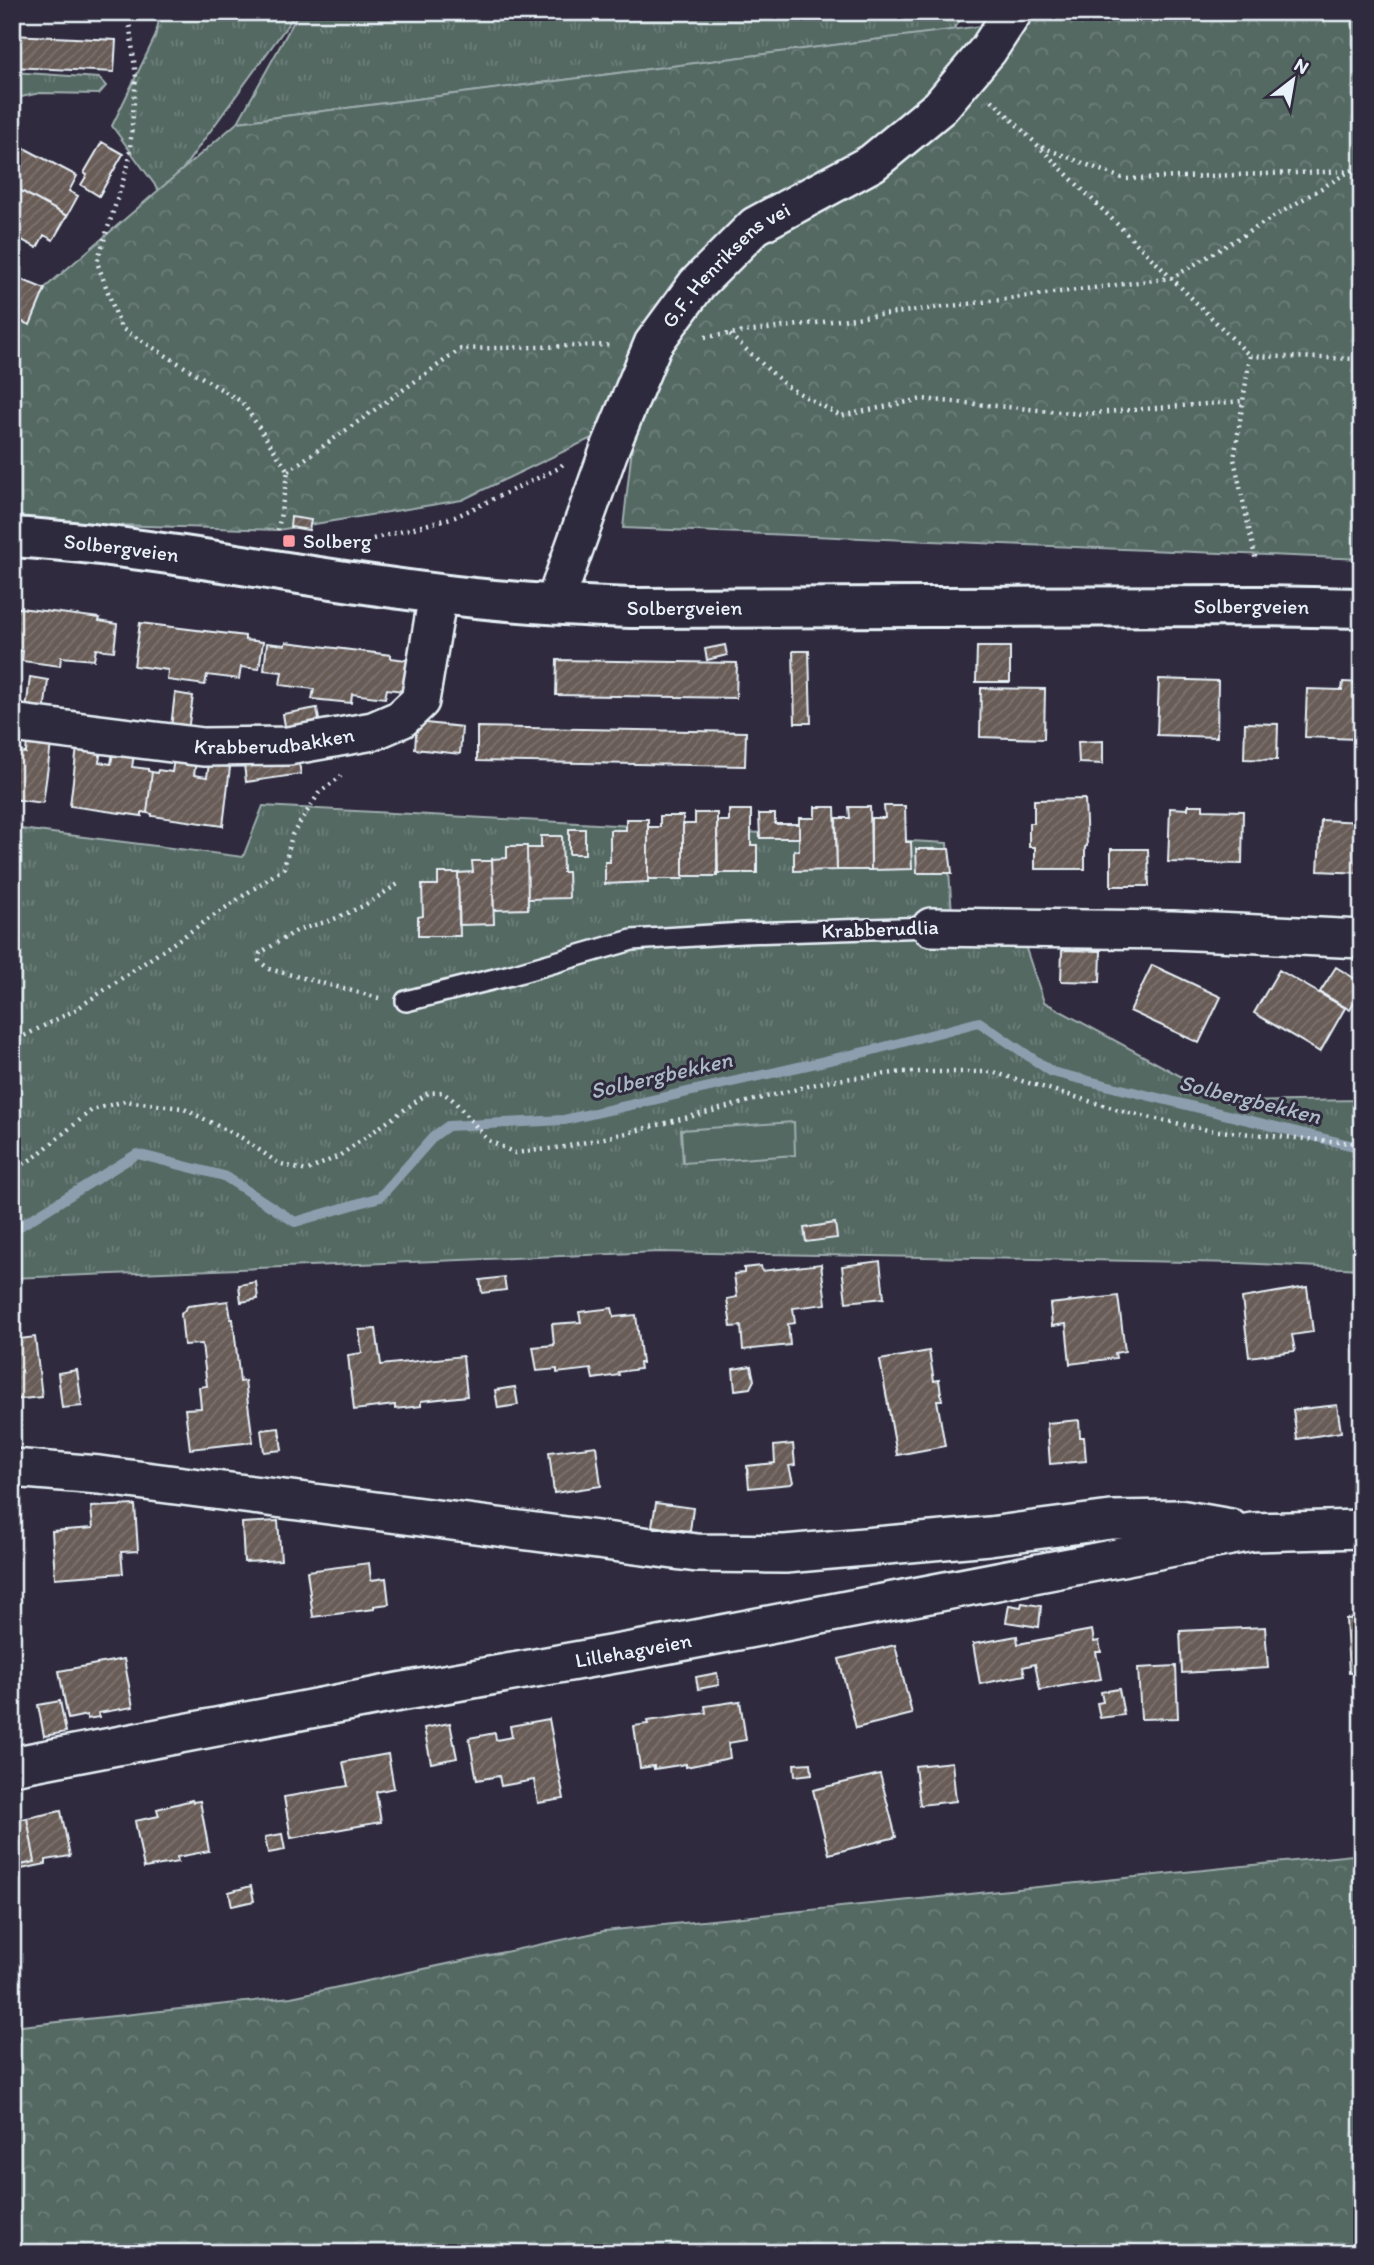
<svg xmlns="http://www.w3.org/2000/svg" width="1374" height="2265" font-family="Itim,sans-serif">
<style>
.grass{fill:url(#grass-tufts);stroke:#9eadae;stroke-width:2}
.forest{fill:url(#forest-crowns);stroke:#9eadae;stroke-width:2}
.park{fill:#556963;stroke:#9eadae;stroke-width:2}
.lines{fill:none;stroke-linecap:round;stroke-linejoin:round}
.stream{stroke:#8d9eae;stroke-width:10}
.building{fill:url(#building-hatch);stroke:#e8f1f8;stroke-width:2}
.service-casing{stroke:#e8f1f8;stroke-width:24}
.minor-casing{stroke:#e8f1f8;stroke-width:42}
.tertiary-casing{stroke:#e8f1f8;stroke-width:44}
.path{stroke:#e8f1f8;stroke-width:4.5;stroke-dasharray:2 5;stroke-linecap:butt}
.service{stroke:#2f2a3d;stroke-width:19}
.minor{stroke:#2f2a3d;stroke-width:37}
.tertiary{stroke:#2f2a3d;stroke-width:38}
.poi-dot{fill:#ff9aa2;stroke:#2f2a3d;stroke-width:2.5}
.labels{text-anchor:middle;stroke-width:6;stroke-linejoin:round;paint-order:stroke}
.street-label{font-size:21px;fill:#e8f1f8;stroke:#2f2a3d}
.poi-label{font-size:21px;fill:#e8f1f8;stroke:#2f2a3d;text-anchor:start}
.water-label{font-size:23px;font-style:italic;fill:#acbac6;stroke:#2f2a3d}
</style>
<defs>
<pattern id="grass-tufts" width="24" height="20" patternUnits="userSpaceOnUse" patternTransform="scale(1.75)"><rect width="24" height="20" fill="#556963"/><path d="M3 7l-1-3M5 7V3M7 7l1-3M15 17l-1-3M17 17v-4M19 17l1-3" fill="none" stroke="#6d7f7a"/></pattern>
<pattern id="forest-crowns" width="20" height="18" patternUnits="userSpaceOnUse" patternTransform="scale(1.75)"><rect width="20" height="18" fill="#556963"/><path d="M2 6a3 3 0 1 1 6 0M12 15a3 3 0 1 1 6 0" fill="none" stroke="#6d7f7a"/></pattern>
<pattern id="building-hatch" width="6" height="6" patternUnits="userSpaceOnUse" patternTransform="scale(1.75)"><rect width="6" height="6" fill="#685b57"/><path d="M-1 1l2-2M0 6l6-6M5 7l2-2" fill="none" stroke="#7e7370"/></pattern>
</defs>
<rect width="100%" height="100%" fill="#2f2a3d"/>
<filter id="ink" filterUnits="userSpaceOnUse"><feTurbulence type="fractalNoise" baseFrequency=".0143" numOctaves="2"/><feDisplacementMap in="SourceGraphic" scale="14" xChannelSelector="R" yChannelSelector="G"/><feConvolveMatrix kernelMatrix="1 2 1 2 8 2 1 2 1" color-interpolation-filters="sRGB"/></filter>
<g filter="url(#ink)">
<path class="grass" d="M161 12H297L163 196 112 126 155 37Z
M299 12H966L953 30 238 122Z
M12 72 99 78 106 86 99 94 40 93 12 99Z
M263 806 947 843 953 927 1022 937 1044 1002 1228 1102 1362 1100V1269L1238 1263 660 1252 12 1278V828L243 857Z"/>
<path class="forest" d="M1089 12H1362V559L623 528 633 438 602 433 462 500 278 530 12 522V316L238 122Z
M1362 1854V2253H12V2027L291 1997 604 1931Z"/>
<path class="park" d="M794 1122 795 1155 683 1163 681 1130Z"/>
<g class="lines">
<path class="stream" d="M12 1231 137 1154 224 1176 295 1222 380 1197 434 1136 448 1126 564 1120 869 1051 979 1022 1052 1072 1362 1148"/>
</g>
<path class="building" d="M12 35 116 40 114 72 12 67Z
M102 142 123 154 99 196 81 185 87 175 84 173Z
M24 148 77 176 69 191 78 196 67 216 12 186V170Z
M12 186 67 216 53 240 44 235 37 248 12 235Z
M13 276 45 289 30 325 12 318Z
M291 517 311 520 309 530 290 527Z
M12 607 100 618 99 621 117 624 114 651 96 649 94 660 61 657 60 666 22 661 23 651 12 650Z
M140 623 245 636V640L263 642 259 669 241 667 239 679 207 675 205 685 167 680 168 670 134 666Z
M286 642 391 655V658L407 660 403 691 387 689 385 698 352 694 351 703 312 699 314 689 280 685 282 672 264 670 267 643 285 645Z
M725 645 727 655 707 660 705 649Z
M977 647H1010V682H976Z
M793 651H809L811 723H795Z
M557 660 737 663 736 698 556 695Z
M30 677 48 680 44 713 26 711Z
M1159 679 1218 681 1217 737 1157 735Z
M1343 682 1362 683V737H1358L1357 739 1305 737 1307 689 1342 690Z
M981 688 1045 689 1044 739 980 737Z
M175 693 193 696 188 730 171 727Z
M317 708 320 726 286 732 283 714Z
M417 722 462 727 460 754 415 749Z
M1245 723 1278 724 1277 760 1244 759Z
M477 727 746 732 745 766 477 761Z
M12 739 16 740 14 751 26 753 27 741 51 744 43 803 12 799Z
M1103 741V764L1079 763 1078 742Z
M77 747 101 750 99 762 111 764 113 752 134 755 132 767 148 769V771L152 772 147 813 142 812V816L70 806Z
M298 757 301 774 246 782 244 764Z
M174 759 196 762 194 775 207 777 209 764 230 767 223 826 152 816V814L147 813 152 772 157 773 158 770 172 772Z
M1085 799 1087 846 1085 847V869H1035V847H1029V823H1034V800Z
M1188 805H1203V810L1243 811 1242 864 1168 862 1170 808 1188 809Z
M884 806H905L906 842H911L912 869 871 870V818H885Z
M815 807H835L837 870 794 871V850L799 851V818H815Z
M849 807H870L871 870H837L836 818H850Z
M729 810H751V845H757V873H718L717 821H729Z
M695 813H717V876H683V824H695Z
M759 814H775V824H799V838H760Z
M660 816H683V879H648V827H660Z
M626 819H648V882L605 884V862H610V830H626Z
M1321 820 1362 822V873L1318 871Z
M569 829H585V854H569Z
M541 836H562L563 872H568L569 898 528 899 527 848H541Z
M507 846H527L528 909 494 910 492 859 507 858Z
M916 849H949L952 873H917Z
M1111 849H1148L1149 886H1111Z
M472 861H492L494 924 459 925 458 873 473 872Z
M438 873H458L460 936H418V917L423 916 422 885H438Z
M1062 950 1101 951 1100 982 1061 981Z
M1152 965 1221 997 1199 1043 1130 1011Z
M1336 967 1362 983V990L1350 1010 1320 992Z
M1279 970 1345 1008 1320 1052 1254 1013Z
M835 1223 837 1238 806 1242 804 1228Z
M880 1261 884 1298 846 1302 842 1266Z
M821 1264 826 1304 793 1308 795 1323 788 1324 790 1345 743 1350 741 1326 731 1327 727 1299 737 1297 734 1274 744 1273V1268L761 1266 762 1271Z
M504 1277 506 1290 482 1293 480 1280Z
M256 1282 258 1299 241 1302 239 1285Z
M1307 1287 1313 1332 1292 1335 1295 1351 1249 1357 1242 1298Z
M1118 1296 1125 1351 1115 1353 1116 1358 1070 1364 1066 1324 1052 1326 1050 1304Z
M228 1301 231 1319H233L240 1382 245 1381 253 1442 190 1449 185 1409 201 1408 199 1387 207 1386 202 1344 184 1345 181 1314 188 1306Z
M612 1308 614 1317 636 1315 642 1363H639L640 1369 618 1372 619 1375 593 1379 591 1369 557 1373V1369L537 1371 533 1347 554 1345 552 1324 581 1322 579 1312Z
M376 1329 381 1365 463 1356 467 1396 421 1401V1406L395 1409V1405L354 1410 348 1355 362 1353 359 1330Z
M35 1337 42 1397 12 1400V1340Z
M929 1351 934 1381 939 1380 942 1400H937L945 1446 897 1455 880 1360Z
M751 1366 754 1380 750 1388 735 1390 733 1369Z
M77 1370 82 1406 62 1408 58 1373Z
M515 1387 518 1405 498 1408 495 1390Z
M1337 1405 1341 1432 1297 1439 1293 1410Z
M1079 1420 1080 1437H1084L1086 1461 1050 1464 1047 1423Z
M279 1428 282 1450 264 1452 261 1430Z
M793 1444 795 1465 789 1466 793 1482 791 1484 749 1488 747 1466 775 1463 774 1446Z
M596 1446 601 1486 554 1493 549 1452Z
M656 1503 693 1508 690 1531 652 1526Z
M135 1505 138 1551 121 1552 123 1573 55 1578 52 1531 93 1528 91 1507Z
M278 1521 281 1560 244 1562 242 1523Z
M369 1563 371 1580 386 1578 389 1604 374 1606V1609L313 1617 307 1571Z
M1022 1603 1041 1606 1039 1627 1006 1622 1009 1605 1021 1607Z
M1362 1618V1672L1349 1673 1346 1619Z
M1265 1627 1268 1668 1182 1673 1180 1631Z
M1092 1630 1094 1642 1099 1641 1101 1652H1096L1101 1679 1040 1690 1035 1664 1023 1667 1025 1675 980 1684 973 1644 1017 1636 1018 1644Z
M895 1645 912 1714 856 1728 839 1659Z
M124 1659 133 1707 98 1713 99 1717 87 1719V1715L68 1719 59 1671Z
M1176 1666 1178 1718 1141 1719 1138 1668Z
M717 1673 719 1685 698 1689 696 1677Z
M1119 1689 1124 1715 1100 1718 1097 1703 1103 1702 1101 1692Z
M60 1701 66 1732 44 1736 38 1705Z
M740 1701 746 1740 728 1743 730 1758 686 1767V1764L654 1769V1766L640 1768 634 1726 648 1724 647 1721 706 1713 705 1706Z
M549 1719 564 1799 538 1803 534 1780 501 1786 499 1776 477 1780 469 1738 495 1733 496 1740 512 1737 510 1726Z
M450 1723 457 1758 431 1763 424 1728Z
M388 1754 394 1788 376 1792 381 1822 291 1838 284 1797 348 1786 343 1762Z
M952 1762 956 1801 920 1805 915 1766Z
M811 1763 812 1774 795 1776 794 1764Z
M880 1774 896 1837 829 1854 813 1790Z
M192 1800 193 1802 200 1801 209 1851 177 1857 178 1862 144 1868 135 1821 159 1816 157 1809Z
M61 1811 70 1856 46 1860V1864L21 1869 20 1865 35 1862 27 1818Z
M27 1818 35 1862 12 1867V1821Z
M282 1834 285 1850 268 1853 265 1837Z
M251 1886 254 1901 232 1906 229 1892Z"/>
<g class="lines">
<defs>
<path id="service" d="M406 1001 511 975 632 940 743 933 931 927"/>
<g id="minor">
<path id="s1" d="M554 605 610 448 653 344 697 284 755 226 872 163 940 107 988 50 1013 12"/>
<path id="s2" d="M12 723 203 747 288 746 373 731 401 719 420 701 438 594"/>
<path d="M931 927 1173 930 1362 939"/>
<path d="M12 1468 99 1475 697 1553 785 1554 989 1536 1111 1520 1179 1519 1230 1528"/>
<path id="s3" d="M12 1766 399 1692 649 1648 1252 1532 1362 1529"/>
</g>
<g id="tertiary">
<path id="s4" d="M12 537C156 546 297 577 440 594 503 602 567 606 631 608L1260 606 1362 608"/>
</g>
</defs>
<use href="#service" class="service-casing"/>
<use href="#minor" class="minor-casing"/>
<use href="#tertiary" class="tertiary-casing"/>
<path class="path" d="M128 12 136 77 129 162 97 262 121 328 242 402 288 471 278 530
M992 100 1250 356 1362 359
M1042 147 1124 179 1350 171 1362 168
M730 335 789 388 841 416 922 399 1082 414 1243 401
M705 337 1172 278 1350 171
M1250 356 1234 459 1256 561
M288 471 461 349 613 345
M373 539 455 517 559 468 565 462
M379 998 269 969 259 961 260 953 298 930 332 920 365 905 398 884
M12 1042 75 1010 284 868 292 835 319 793 341 776
M12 1172 36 1156 92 1110 125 1101 182 1108 242 1138 278 1163 306 1171 339 1156 428 1093 442 1092 453 1100 488 1140 515 1153 564 1147 631 1132 828 1081 903 1072H992L1129 1113 1208 1130 1362 1144"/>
<use href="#service" class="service"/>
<use href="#minor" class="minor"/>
<use href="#tertiary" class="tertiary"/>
</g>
</g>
<rect class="poi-dot" x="282" y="534" width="14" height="14" rx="3.5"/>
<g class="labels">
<g class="street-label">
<text dy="7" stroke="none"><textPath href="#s1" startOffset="388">G.F. Henriksens vei</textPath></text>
<text dy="7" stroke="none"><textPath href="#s4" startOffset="110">Solbergveien</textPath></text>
<text dy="7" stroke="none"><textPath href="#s4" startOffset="677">Solbergveien</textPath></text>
<text dy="7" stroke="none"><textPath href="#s4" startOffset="1244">Solbergveien</textPath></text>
<text dy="7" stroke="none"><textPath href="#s2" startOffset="264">Krabberudbakken</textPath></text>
<text transform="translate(880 929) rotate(-2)" y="7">Krabberudlia</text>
<text dy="7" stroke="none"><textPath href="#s3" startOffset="632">Lillehagveien</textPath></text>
</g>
<g class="poi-label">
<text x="303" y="548">Solberg</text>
</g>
<g class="water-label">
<text transform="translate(661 1075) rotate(-13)" y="8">Solbergbekken</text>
<text transform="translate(1250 1099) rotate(14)" y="8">Solbergbekken</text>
</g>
</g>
<rect width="1374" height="2265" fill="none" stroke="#2f2a3d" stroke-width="42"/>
<rect x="21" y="21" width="1332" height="2223" fill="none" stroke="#e8f1f8" stroke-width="2.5" filter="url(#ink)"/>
<g transform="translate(1293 80) rotate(31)" stroke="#2f2a3d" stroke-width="5" paint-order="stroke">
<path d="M0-5L12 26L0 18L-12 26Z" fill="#e8f1f8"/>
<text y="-10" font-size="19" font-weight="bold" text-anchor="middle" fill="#e8f1f8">N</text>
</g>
</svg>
